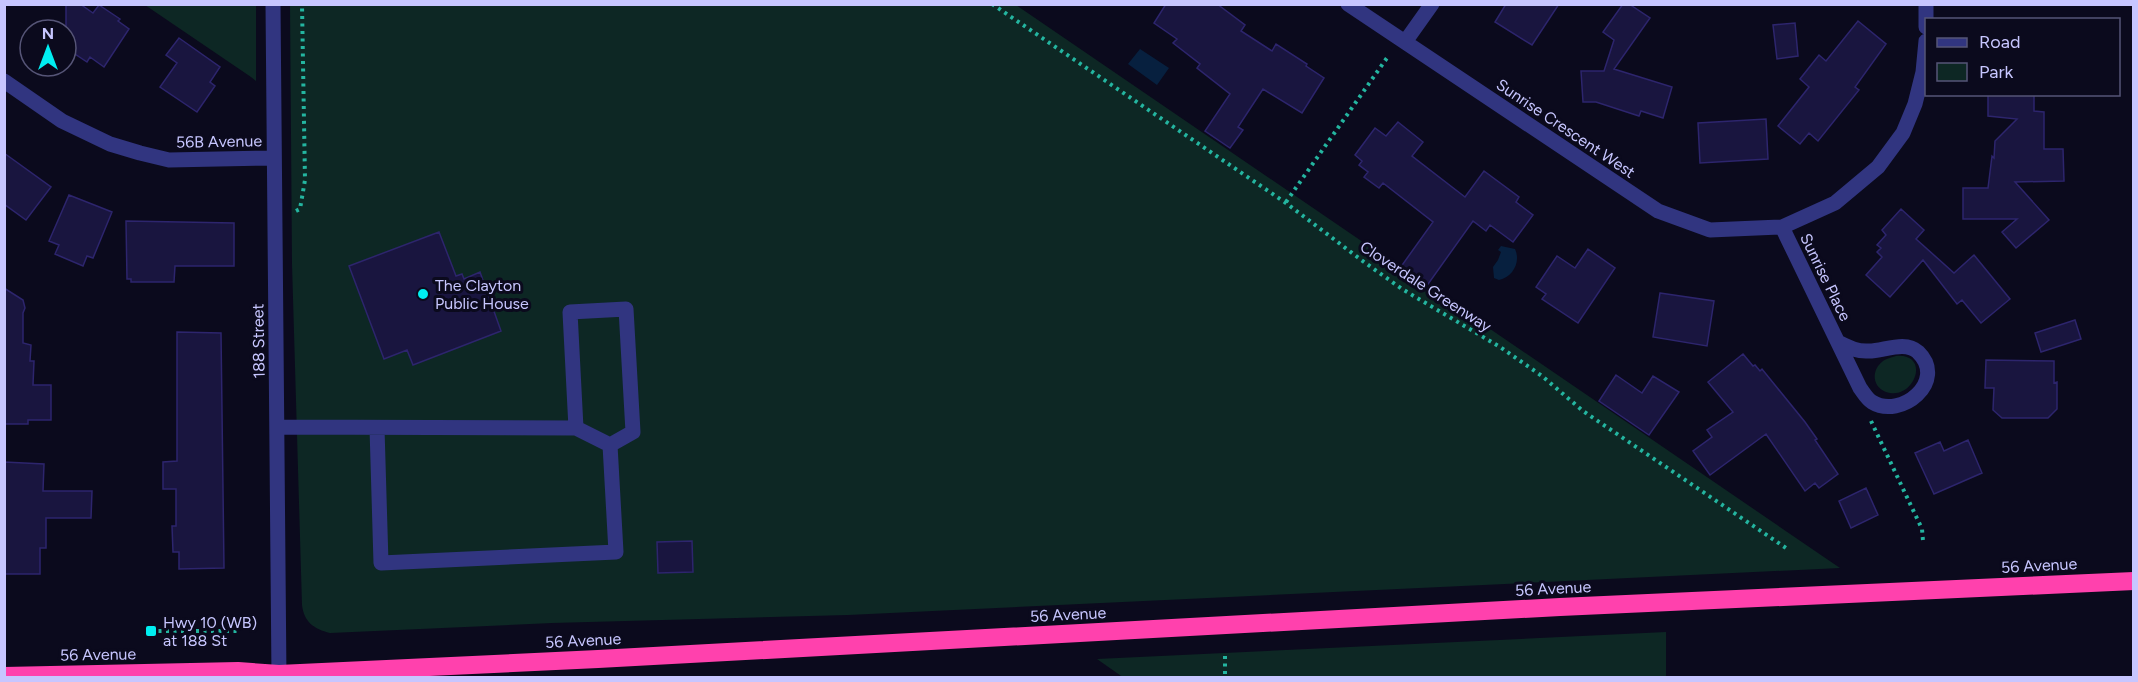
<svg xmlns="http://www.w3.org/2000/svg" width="2138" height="682" font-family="Figtree,sans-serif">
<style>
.green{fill:#0d2724}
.water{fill:#07203f}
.building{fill:#19153f;stroke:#2d256d;stroke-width:1.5}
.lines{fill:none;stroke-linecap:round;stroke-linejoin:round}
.path{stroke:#24b5a0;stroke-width:4;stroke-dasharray:3 4.5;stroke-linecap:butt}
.minor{stroke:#313580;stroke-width:15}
.highway{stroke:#ff41ad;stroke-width:18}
.poi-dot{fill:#00eef1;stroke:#0b0a1d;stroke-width:2}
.labels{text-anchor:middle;stroke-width:6;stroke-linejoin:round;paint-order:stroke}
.street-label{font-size:16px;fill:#c7c6ff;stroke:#0b0a1d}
.poi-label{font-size:16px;fill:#c7c6ff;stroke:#0b0a1d;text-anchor:start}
</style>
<rect width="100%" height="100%" fill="#0b0a1d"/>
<path class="green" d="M145 5H256V81L251 77Z
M290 5H1016L1840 568 848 615 552 623 330 633C314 629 304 622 302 605L292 264Z
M1896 356C1932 353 1914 402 1886 392 1872 387 1871 370 1883 361 1886 359 1892 357 1896 356Z
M1666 632V678H1124L1097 659Z"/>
<path class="water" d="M1140 49 1169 68 1157 85 1128 64Z
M1501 246 1515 249C1521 262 1513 277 1499 280L1494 278 1493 267 1498 260 1501 252 1498 250Z"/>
<path class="building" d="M66 4H80L93 13 99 5 120 19 118 21 129 29 104 67 90 57 87 62 66 48Z
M1166 4H1217L1245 25 1241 31 1272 51 1276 44 1307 64 1306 66 1324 78 1302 113 1263 89 1238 127 1243 130 1230 148 1205 131 1230 94 1197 68 1200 64 1173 43 1177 39 1154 23Z
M1506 4H1559L1532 45 1495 22Z
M1623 4H1629L1650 18 1614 69 1672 87 1663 118 1641 111 1639 116 1596 102H1583L1581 71H1604L1614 40 1603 32Z
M1858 21 1886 44 1855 87 1859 90 1818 141 1809 133 1800 144 1778 126 1809 87 1800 79 1819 55 1826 61Z
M1795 23 1798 56 1777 59 1773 25Z
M179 38 220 67 210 82 215 86 197 112 160 87 177 63 166 55Z
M1988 94H2034V111L2044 112V149H2063L2064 181 2015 182 2049 220 2016 248 2002 232 2017 219H1963V188H1988L1992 156 1994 158 1995 141 2017 119 1988 116Z
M1766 119 1768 159 1700 163 1698 123Z
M1398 122 1423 142 1412 156 1465 197 1484 171 1519 197 1516 202 1533 215 1513 242 1490 225 1486 231 1473 221 1426 287 1400 268 1433 222 1383 183 1379 188 1364 177 1368 172 1359 165 1362 161 1355 155 1375 128 1386 136Z
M4 153 51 187 26 220 4 204Z
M69 195 112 212 93 258 87 256 83 266 55 254 59 245 49 241Z
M1901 209 1924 230 1916 239 1954 273 1974 255 2010 299 1981 323 1962 300 1957 304 1923 260 1890 297 1866 275 1882 257 1877 252 1881 248 1877 245 1886 235 1882 230Z
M126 221 234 223V266H175L174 282H131V279H127Z
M439 232 456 276 462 274 464 279 480 272 501 331 413 365 407 350 384 359 349 266Z
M1588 249 1615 268 1578 323 1542 299 1546 294 1536 287 1557 256 1575 268Z
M4 288 23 300 25 308 23 313V343L31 345 30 361H34L33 385H51V420H28V424H4Z
M1660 293 1714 301 1707 346 1653 337Z
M2075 320 2081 339 2041 352 2035 333Z
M177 332 221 333 224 568 179 569V552H173L172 526H176V489H163V462L177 461Z
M1743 354 1753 366 1755 365 1760 371 1762 369 1805 422 1817 439 1815 440 1838 474 1819 488 1815 483 1805 491 1766 434 1710 475 1693 451 1712 437 1707 430 1733 412 1708 382Z
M1986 360 2054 361V383L2057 382V409L2048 418H2002L1993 410 1994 388H1985Z
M1616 375 1642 393 1653 376 1679 392 1649 435 1599 401Z
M1968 440 1982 473 1934 494 1915 453 1940 442 1944 451Z
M4 462 44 464 43 491H92L91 518H46V548H40V574H4Z
M1866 488 1878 515 1851 528 1839 501Z
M692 541 693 572 658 573 657 542Z"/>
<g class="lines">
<path class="path" d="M992 4 1286 203 1364 262 1402 289 1500 347 1542 376 1583 411 1786 548
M1286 202 1389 55
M296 211 300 209 305 180 302 4
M1871 421 1922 529 1923 541
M151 631H237
M1225 656V678"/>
<path class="minor" d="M273 4 279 678
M1348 4 1658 211 1710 230 1782 227 1835 203 1878 167 1903 133 1915 104 1923 72 1926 41
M1926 4V27
M1405 42 1432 4
M4 81 62 121 110 144 140 153 169 160 273 158
M1782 227 1860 388C1863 392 1867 399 1872 402 1901 420 1948 381 1918 352 1905 340 1884 351 1869 351 1857 352 1848 347 1838 342
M277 427 576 428 610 445 616 552 381 563 377 428
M576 428 570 312 626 309 633 432 610 445"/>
<path class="highway" d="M4 676 238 671 279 674 598 659 1560 607 2134 581"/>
</g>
<g class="poi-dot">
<circle cx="423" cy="294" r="6"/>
<rect x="145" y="625" width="12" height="12" rx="3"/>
</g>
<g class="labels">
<g class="street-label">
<text transform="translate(1566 128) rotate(34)" y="6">Sunrise Crescent West</text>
<text transform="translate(219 141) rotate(-1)" y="6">56B Avenue</text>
<text transform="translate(1826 277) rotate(64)" y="6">Sunrise Place</text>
<text transform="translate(1426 286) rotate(33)" y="6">Cloverdale Greenway</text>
<text transform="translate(258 341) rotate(-91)" y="6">188 Street</text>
<text transform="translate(2039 565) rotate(-3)" y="6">56 Avenue</text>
<text transform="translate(1553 588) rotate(-3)" y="6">56 Avenue</text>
<text transform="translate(1068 614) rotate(-3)" y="6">56 Avenue</text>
<text transform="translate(583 640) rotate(-3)" y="6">56 Avenue</text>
<text transform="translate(98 654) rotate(-1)" y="6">56 Avenue</text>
</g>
<g class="poi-label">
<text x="435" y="291">The Clayton<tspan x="435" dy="18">Public House</tspan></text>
<text x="163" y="628">Hwy 10 (WB)<tspan x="163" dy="18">at 188 St</tspan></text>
</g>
</g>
<rect width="2138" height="682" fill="none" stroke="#c7c6ff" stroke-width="12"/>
<rect x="1925" y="18" width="195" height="78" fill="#0b0a1d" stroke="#565577" stroke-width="1.5"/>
<rect x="1937" y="38" width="30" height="9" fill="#313580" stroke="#565577" stroke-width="1.5"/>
<text x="1979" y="48" font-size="18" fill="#c7c6ff">Road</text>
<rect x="1937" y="63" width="30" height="18" fill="#0d2724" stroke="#565577" stroke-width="1.5"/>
<text x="1979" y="78" font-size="18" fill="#c7c6ff">Park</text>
<g transform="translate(48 48)"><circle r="28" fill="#0b0a1d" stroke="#565577" stroke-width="1.5"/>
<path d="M0-4.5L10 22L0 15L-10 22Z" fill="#00eef1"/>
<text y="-9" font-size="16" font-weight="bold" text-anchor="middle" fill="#c7c6ff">N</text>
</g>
</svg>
